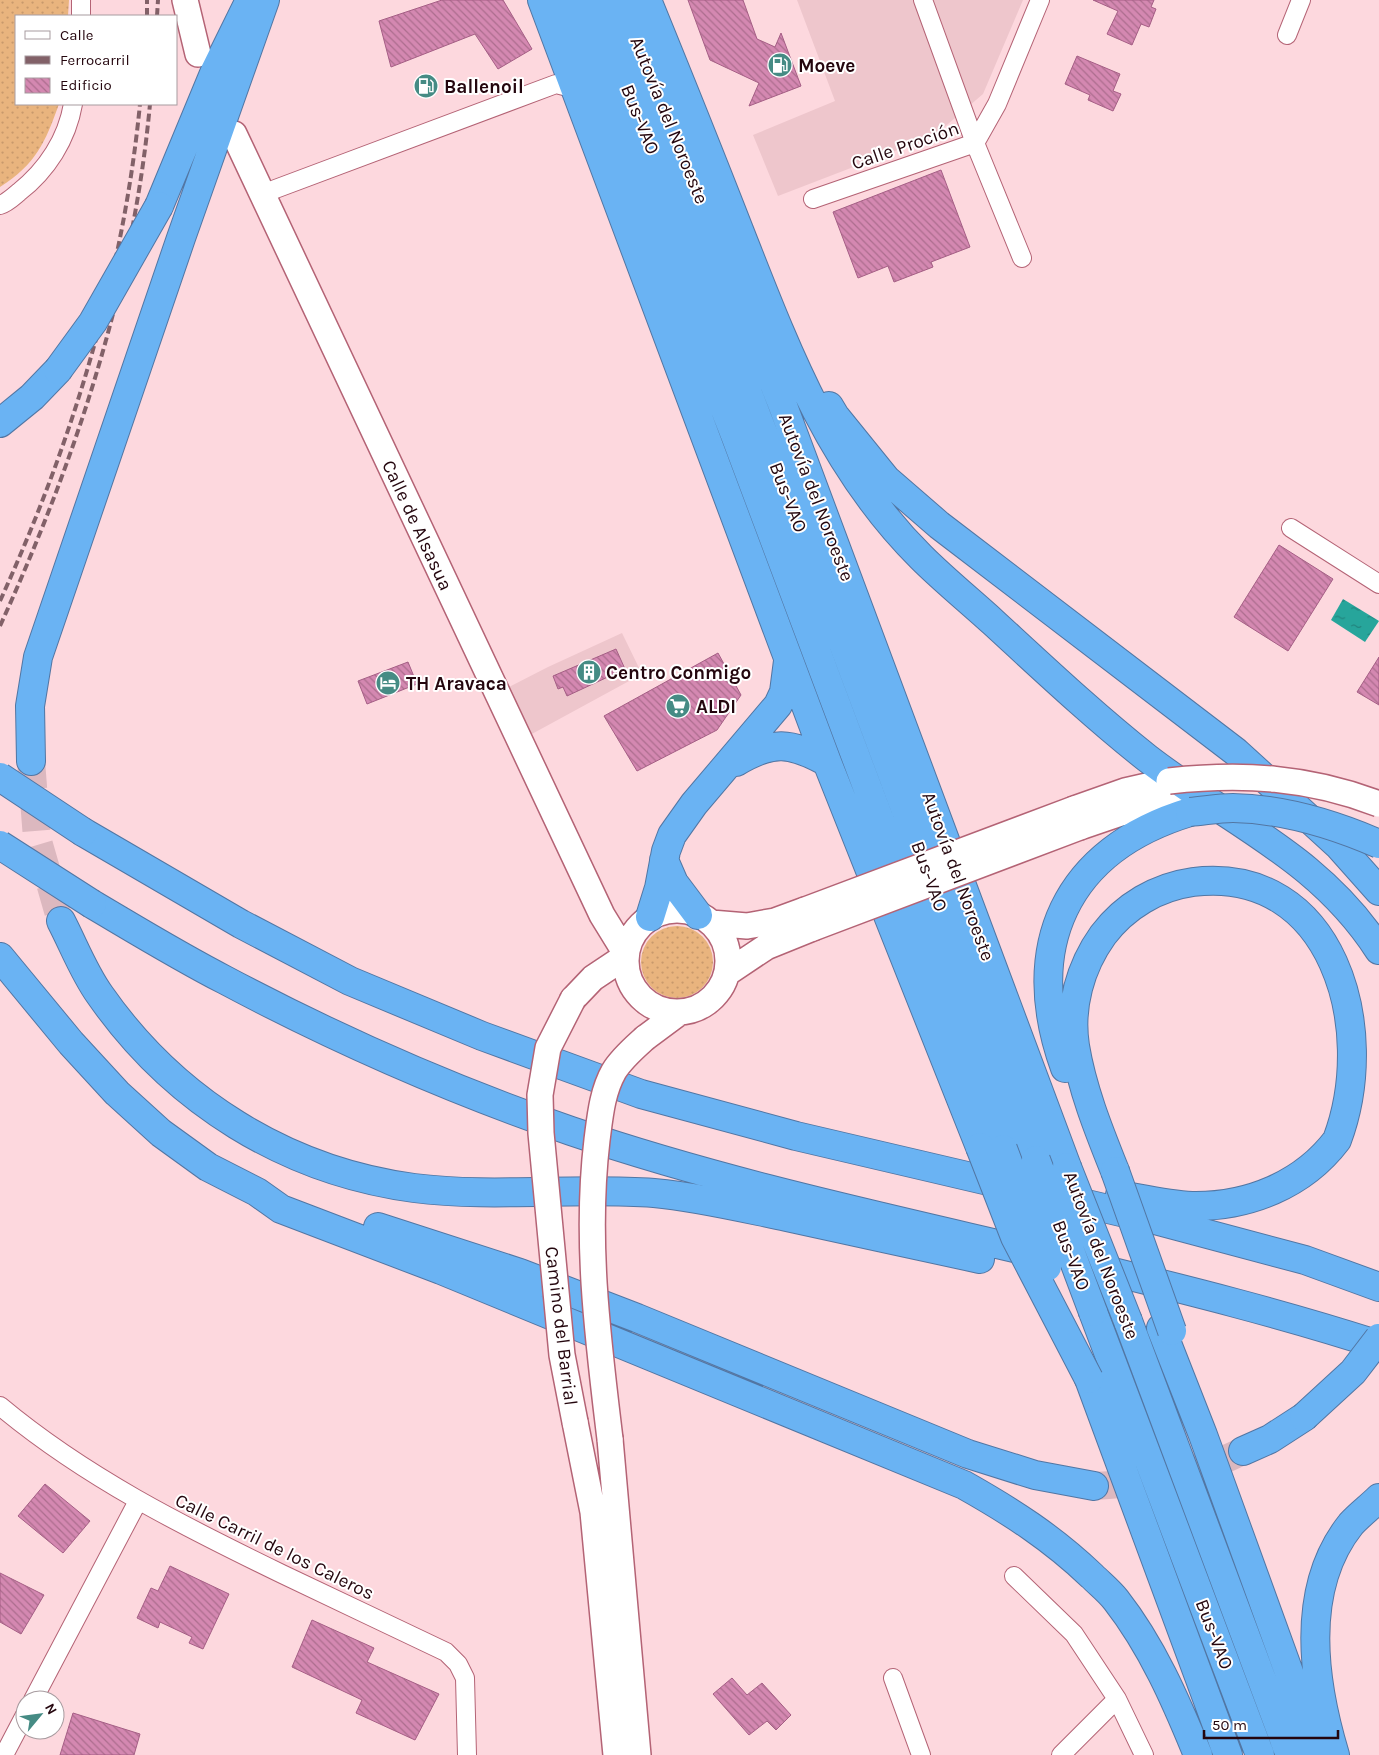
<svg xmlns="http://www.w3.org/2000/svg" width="1379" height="1755" font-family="Karla,sans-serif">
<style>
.built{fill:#eec6cc}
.grass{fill:url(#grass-dots)}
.water{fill:url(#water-ripples)}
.building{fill:url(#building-back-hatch);stroke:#a55e85}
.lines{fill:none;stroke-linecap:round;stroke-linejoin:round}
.highway-tunnel{stroke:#dcb8bf;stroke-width:28;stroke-dasharray:28 14;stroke-linecap:butt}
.street-casing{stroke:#b46375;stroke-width:20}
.secondary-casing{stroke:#b46375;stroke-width:28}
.highway-casing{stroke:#5276a3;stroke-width:30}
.street{stroke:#fff;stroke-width:18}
.secondary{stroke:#fff;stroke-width:25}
.highway{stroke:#6ab3f3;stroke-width:28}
.rail{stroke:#826168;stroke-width:4;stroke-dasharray:8 4;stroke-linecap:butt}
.secondary-bridge-casing{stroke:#b46375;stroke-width:28;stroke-linecap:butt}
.highway-bridge-casing{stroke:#5276a3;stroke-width:30;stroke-linecap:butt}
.secondary-bridge{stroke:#fff;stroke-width:25}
.highway-bridge{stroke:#6ab3f3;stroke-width:28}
.labels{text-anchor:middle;stroke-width:4;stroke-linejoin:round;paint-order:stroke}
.poi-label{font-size:19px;font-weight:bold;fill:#24060e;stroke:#fff;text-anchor:start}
.street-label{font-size:19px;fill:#24060e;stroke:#fff}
</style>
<defs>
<pattern id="grass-dots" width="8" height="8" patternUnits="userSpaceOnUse" patternTransform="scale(1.25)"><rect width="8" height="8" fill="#e9b47e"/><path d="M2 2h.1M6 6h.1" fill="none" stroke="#c8996c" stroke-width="1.8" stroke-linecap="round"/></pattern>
<pattern id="water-ripples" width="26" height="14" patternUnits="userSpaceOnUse" patternTransform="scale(1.25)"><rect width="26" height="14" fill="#27a59b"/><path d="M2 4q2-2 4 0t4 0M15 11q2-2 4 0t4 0" fill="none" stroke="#21847d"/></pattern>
<pattern id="building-back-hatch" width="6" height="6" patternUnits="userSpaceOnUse" patternTransform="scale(1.25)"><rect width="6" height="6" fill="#d488b1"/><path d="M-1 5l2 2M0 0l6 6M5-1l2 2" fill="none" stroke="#ac6d8e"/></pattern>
</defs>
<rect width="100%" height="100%" fill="#fdd8de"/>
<path class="built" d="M797 0H1023L983 94 934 136 778 196 753 135 835 101Z
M622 633 642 674 530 735 509 687 548 667Z"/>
<path class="grass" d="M0 0H69L68 16H16V104H59C45 143 36 164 0 187Z
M641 962a36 36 0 1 1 72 0a36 36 0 1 1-72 0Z"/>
<path class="water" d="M1343 599 1379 621 1365 642 1331 620Z"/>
<path class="building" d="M442 0H503L532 49 498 69 475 34 391 67 379 21Z
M688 0H743L757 39 775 47 781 33 801 86 749 106 759 83 710 60Z
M1093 0H1154L1151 7 1156 9 1149 27 1141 24 1132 45 1107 34 1118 11Z
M1077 56 1120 74 1113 91 1121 94 1113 111 1088 100 1090 95 1065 84Z
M941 170 970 247 931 262 933 267 894 282 888 266 858 278 833 212Z
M1279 545 1333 579 1288 651 1234 617Z
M616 649 625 669 567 696 563 687 558 689 553 676Z
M718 653 741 695 717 730 637 771 604 716Z
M1379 657V705L1357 692Z
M408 662 417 684 367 704 358 681Z
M45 1484 90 1521 63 1553 18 1516Z
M170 1566 229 1594 203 1649 189 1643 192 1637 160 1622 158 1628 137 1618 151 1588 158 1591Z
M0 1573 44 1595 21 1634 0 1622Z
M312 1620 374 1648 367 1662 439 1694 415 1740 356 1713 362 1700 292 1667Z
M732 1678 747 1695 762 1683 791 1715 776 1730 767 1721 749 1735 713 1694Z
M73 1713 140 1734 134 1755H60Z"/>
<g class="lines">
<path class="highway-tunnel" d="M31 761 37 838 61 921
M1094 1486C1147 1483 1195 1475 1243 1451"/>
<defs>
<path id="street" d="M923 0 975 143 1022 258
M81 16V0
M1287 35 1301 0
M262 194 556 84 568 87 578 96
M813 199 975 143 997 104 1040 0
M0 205C7 203 13 197 19 192 47 170 67 139 73 104
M1291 528 1379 584
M0 1406C85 1477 183 1526 282 1574 337 1600 391 1626 446 1652L458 1664 465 1678 467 1755
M1014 1576 1074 1634 1117 1699 1144 1755
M893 1678 921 1755
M33 1700 138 1501
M4 1755 25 1715
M1061 1755 1117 1699"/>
<path id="secondary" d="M185 0 198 54
M234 134 602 915 626 954
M1074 809 1125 791 1169 781
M1080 827 1121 813 1184 799
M626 961a51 51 0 1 1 102 0a51 51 0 1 1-102 0Z
M711 923 747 926 775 921 805 910
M727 973 766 947 813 928
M573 999 593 978 626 956
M645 1038 680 1012
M575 1422 593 1512 616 1755
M610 1439 638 1755"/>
<path id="highway" d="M542 0 827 762 980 1147
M565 0 735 435 1003 1149
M593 0C748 384 892 772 1036 1160
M622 0 783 406 1067 1167
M647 0C678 76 709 153 739 230 785 347 829 466 921 557 944 580 970 601 994 623 1044 669 1094 716 1147 758 1231 823 1319 857 1379 950
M159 206 215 71 247 6
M829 406 835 416 886 479 939 525 1236 752 1339 846 1379 891
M0 423 32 397 58 370
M31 761 30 706 38 657 181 238 265 0
M736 762C773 740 790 742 827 762
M83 832 241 924 350 981 482 1036 641 1094 796 1136 1014 1187
M664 860 674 883 698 915
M92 904C136 930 180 957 225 980 336 1039 452 1090 571 1131 724 1183 883 1217 1040 1254
M650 917 659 888 666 851 672 835 694 804 778 705 784 692 788 661
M61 921C74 946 84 973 100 995 174 1101 286 1171 414 1188 493 1198 574 1187 654 1193 698 1197 743 1208 787 1217 851 1231 916 1245 980 1259
M0 957 71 1043 117 1093 161 1133 208 1167 257 1192 281 1209 441 1270 964 1485C1012 1512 1052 1538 1092 1576 1100 1584 1109 1591 1116 1600 1152 1646 1176 1701 1198 1755
M1065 1068C1021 947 1065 850 1190 812
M1115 1171C1099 1131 1082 1089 1075 1046 1069 1007 1080 967 1103 935 1125 906 1157 887 1193 882 1333 865 1379 1028 1337 1140 1303 1185 1248 1207 1192 1206 1168 1205 1143 1199 1120 1195
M1061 1198 1155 1220 1305 1260 1379 1287
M378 1227 520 1273 637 1318 968 1454 1035 1475 1094 1486
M1089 1266C1187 1290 1283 1314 1379 1345
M1093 1312 1260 1755
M1128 1321 1290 1755
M1161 1328 1203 1435 1319 1755
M1089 1379 1228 1755
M1243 1451 1270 1439 1304 1417
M1335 1755C1313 1682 1299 1589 1351 1524 1359 1515 1370 1507 1379 1498"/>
</defs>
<use href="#street" class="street-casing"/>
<use href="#secondary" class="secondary-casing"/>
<use href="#highway" class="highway-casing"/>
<use href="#street" class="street"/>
<use href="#secondary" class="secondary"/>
<use href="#highway" class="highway"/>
<path class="rail" d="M147 16V0
M157 16 158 0
M0 601C72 443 123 277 140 104
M0 626C76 459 133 287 150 104"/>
<defs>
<path id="secondary-bridge" d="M1169 781C1243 773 1309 777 1379 804
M805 910 1074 809
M813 928 1080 827
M573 999 548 1048 540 1095 541 1133 562 1355 575 1422
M610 1439C598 1340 585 1240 597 1140 600 1117 602 1092 614 1071 622 1058 634 1048 645 1038"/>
<path id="highway-bridge" d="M58 370 93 322 159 206
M0 777 83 832
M1190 812C1204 811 1218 808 1233 808 1283 809 1333 824 1379 844
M0 845 92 904
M980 1147 1015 1237 1089 1379
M1003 1149 1047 1267
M1036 1160 1093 1312
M1067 1167 1128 1321
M1115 1171 1172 1331
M1304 1417 1353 1372 1379 1338"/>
</defs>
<use href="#secondary-bridge" class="secondary-bridge-casing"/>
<use href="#highway-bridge" class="highway-bridge-casing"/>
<use href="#secondary-bridge" class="secondary-bridge"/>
<use href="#highway-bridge" class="highway-bridge"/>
</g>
<defs>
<symbol id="fuel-disc" viewBox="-11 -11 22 22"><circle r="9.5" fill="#458b84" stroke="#fff"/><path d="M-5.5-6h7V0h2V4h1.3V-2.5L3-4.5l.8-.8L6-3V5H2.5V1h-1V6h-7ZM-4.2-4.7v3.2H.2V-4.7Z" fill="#fff"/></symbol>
<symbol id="building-disc" viewBox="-11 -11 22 22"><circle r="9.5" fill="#458b84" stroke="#fff"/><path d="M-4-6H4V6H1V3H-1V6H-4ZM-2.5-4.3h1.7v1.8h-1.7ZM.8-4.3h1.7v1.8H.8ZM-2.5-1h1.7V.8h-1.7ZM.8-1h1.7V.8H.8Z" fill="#fff"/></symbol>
<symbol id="hotel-disc" viewBox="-11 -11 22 22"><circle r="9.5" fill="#458b84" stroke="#fff"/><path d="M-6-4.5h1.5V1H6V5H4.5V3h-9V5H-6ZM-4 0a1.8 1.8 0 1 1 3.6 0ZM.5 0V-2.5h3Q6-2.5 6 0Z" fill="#fff"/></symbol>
<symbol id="supermarket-disc" viewBox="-11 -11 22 22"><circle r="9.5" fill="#458b84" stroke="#fff"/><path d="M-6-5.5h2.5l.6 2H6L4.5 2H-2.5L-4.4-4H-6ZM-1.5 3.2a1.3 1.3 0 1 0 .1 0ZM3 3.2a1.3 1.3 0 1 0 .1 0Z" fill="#fff"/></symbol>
</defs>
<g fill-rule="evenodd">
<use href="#fuel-disc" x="766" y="51" width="28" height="28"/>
<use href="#fuel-disc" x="412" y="72" width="28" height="28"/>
<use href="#building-disc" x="575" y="658" width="28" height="28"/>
<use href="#hotel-disc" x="374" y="669" width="28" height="28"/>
<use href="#supermarket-disc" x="664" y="692" width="28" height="28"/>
</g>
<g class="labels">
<g class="poi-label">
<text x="798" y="72">Moeve</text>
<text x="444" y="93">Ballenoil</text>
<text x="606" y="679">Centro Conmigo</text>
<text x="406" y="690">TH Aravaca</text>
<text x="696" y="713">ALDI</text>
</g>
<g class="street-label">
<text transform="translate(641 119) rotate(68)" y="7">Bus-VAO</text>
<text transform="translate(670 120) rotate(68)" y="7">Autovía del Noroeste</text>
<text transform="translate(905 145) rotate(-19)" y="7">Calle Proción</text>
<text transform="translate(789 497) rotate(69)" y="7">Bus-VAO</text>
<text transform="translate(817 497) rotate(69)" y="7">Autovía del Noroeste</text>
<text transform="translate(418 525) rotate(65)" y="7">Calle de Alsasua</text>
<text transform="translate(930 876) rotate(70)" y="7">Bus-VAO</text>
<text transform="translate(959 876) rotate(70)" y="7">Autovía del Noroeste</text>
<text transform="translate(1072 1255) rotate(69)" y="7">Bus-VAO</text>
<text transform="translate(1102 1255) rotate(69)" y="7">Autovía del Noroeste</text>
<text transform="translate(562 1326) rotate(83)" y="7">Camino del Barrial</text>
<text transform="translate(275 1546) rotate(26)" y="7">Calle Carril de los Caleros</text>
<text transform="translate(1215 1634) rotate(69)" y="7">Bus-VAO</text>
</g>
</g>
<rect x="15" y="15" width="162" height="90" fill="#ffffff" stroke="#a79b9f"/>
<rect x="25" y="31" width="25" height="8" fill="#ffffff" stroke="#a79b9f"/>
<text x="60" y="40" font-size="15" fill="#24060e">Calle</text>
<rect x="25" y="56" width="25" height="8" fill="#826168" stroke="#a79b9f"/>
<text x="60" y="65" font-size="15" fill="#24060e">Ferrocarril</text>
<rect x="25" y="78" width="25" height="15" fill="url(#building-back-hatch)" stroke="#a79b9f"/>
<text x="60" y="90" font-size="15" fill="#24060e">Edificio</text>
<g transform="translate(40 1715) rotate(61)"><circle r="24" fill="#ffffff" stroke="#a79b9f"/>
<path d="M0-4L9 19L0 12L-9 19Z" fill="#458b84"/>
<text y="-8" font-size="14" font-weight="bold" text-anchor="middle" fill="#24060e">N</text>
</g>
<path d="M1204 1730v8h134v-8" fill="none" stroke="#24060e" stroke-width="2.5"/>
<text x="1212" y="1730" font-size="15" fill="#24060e" stroke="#ffffff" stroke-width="4" paint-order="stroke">50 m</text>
</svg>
